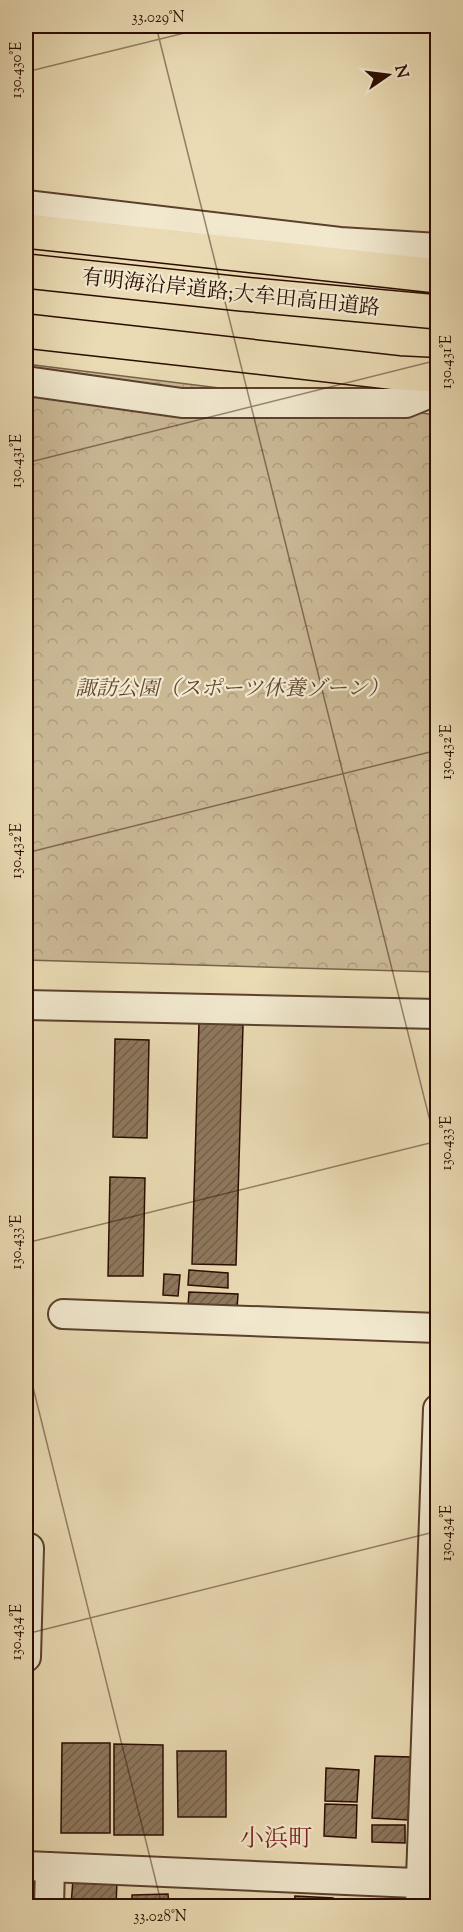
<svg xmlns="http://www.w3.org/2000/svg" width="463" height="1932" font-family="'Sorts Mill Goudy','Noto Serif JP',serif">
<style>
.park{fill:url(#park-crowns);stroke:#7a624a;stroke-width:1.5}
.building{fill:url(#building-hatch);stroke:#2b0c00;stroke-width:1.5}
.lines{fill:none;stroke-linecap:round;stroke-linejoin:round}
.minor-casing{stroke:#5b402d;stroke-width:32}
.highway-casing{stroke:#2b0c00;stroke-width:36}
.minor{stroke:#f1e8ce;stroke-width:28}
.highway{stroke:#eadbb4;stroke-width:33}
.ticks{fill:none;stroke:#2b0c00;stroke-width:1.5;stroke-opacity:0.45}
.labels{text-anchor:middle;stroke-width:4.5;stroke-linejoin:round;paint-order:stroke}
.street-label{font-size:21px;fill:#2b0c00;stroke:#f1e8ce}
.park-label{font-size:21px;font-style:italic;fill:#634834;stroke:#f1e8ce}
.quarter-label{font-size:24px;fill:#7a1f14;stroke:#f1e8ce}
.neatline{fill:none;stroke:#2b0c00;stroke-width:2}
.ticks-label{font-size:15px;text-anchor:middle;fill:#2b0c00}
</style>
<defs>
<pattern id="park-crowns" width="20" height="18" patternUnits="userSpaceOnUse" patternTransform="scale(1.5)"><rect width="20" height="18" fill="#cab895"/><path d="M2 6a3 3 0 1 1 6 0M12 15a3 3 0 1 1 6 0" fill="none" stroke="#ae9d7f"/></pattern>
<pattern id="building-hatch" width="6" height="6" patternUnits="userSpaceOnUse" patternTransform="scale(1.5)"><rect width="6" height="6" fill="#8e785e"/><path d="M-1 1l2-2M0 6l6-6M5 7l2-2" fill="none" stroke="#74614b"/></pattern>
</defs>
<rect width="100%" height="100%" fill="#eadbb4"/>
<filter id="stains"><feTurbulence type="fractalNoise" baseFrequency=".00333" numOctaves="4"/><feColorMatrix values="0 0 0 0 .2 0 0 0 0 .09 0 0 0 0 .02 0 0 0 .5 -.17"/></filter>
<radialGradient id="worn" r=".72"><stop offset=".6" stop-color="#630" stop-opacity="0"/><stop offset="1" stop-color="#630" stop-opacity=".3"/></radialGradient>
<path class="park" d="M26 364 437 415V972L26 960Z"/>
<path class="building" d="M199 1023 243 1025 236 1265 192 1264Z
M115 1039 149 1040 147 1138 113 1137Z
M110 1177 145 1178 143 1276H108Z
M189 1270 228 1273V1288L188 1285Z
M164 1274 180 1275 178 1296 163 1295Z
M189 1292 238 1294 237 1309 188 1306Z
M62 1743H110V1833H61Z
M114 1744 163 1745V1835H114Z
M177 1751H226V1817H178Z
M375 1756 411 1757 408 1820 372 1818Z
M326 1768 359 1770 357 1802 325 1801Z
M325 1804 357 1805 356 1838 324 1836Z
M372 1825H405V1843L372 1842Z
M73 1879 117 1881 116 1906H71Z
M168 1894 169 1906H132V1895Z
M295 1896 333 1898V1906H294Z
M289 1899 290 1906H244V1900Z"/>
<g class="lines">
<defs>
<path id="minor" d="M26 205 340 242 438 248
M26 381 182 403H406L438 390
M26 1005 438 1014
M63 1314 438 1328
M26 1657 29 1548
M26 1866 438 1884
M49 1906 50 1867
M420 1906 438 1409"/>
<path id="highway" d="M26 231 438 276
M26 271 242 294 438 312
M26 331 398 373 438 375"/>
</defs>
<use href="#minor" class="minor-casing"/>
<use href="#highway" class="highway-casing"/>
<use href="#minor" class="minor"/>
<use href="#highway" class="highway"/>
</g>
<path class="ticks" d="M156 26 438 1153M26 72 213 26M26 463 438 360M26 853 438 750M26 1243 438 1141M26 1359 162 1906M26 1634 438 1531"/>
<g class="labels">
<g class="street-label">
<text transform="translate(231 292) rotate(6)" y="7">有明海沿岸道路;大牟田高田道路</text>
</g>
<g class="park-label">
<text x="232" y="695">諏訪公園（スポーツ休養ゾーン）</text>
</g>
<g class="quarter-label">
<text x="276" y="1846">小浜町</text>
</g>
</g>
<rect width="463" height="1932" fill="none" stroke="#eadbb4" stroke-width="66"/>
<g transform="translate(388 75) rotate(76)" stroke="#f1e8ce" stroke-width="4.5" paint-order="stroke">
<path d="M0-4.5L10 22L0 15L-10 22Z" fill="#2b0c00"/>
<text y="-9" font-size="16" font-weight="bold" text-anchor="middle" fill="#2b0c00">N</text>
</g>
<rect x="33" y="33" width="397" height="1866" class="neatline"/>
<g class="ticks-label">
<text x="158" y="22">33.029°N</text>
<text transform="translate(16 70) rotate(-90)" y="5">130.430°E</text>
<text transform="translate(446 362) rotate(-90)" y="5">130.431°E</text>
<text transform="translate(16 461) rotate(-90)" y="5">130.431°E</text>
<text transform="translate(446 752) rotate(-90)" y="5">130.432°E</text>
<text transform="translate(16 851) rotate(-90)" y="5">130.432°E</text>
<text transform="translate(446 1143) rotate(-90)" y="5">130.433°E</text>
<text transform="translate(16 1242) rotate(-90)" y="5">130.433°E</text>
<text transform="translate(446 1533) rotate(-90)" y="5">130.434°E</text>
<text transform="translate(16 1632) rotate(-90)" y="5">130.434°E</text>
<text x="160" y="1921">33.028°N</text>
</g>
<rect width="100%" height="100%" filter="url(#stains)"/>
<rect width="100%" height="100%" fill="url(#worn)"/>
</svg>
